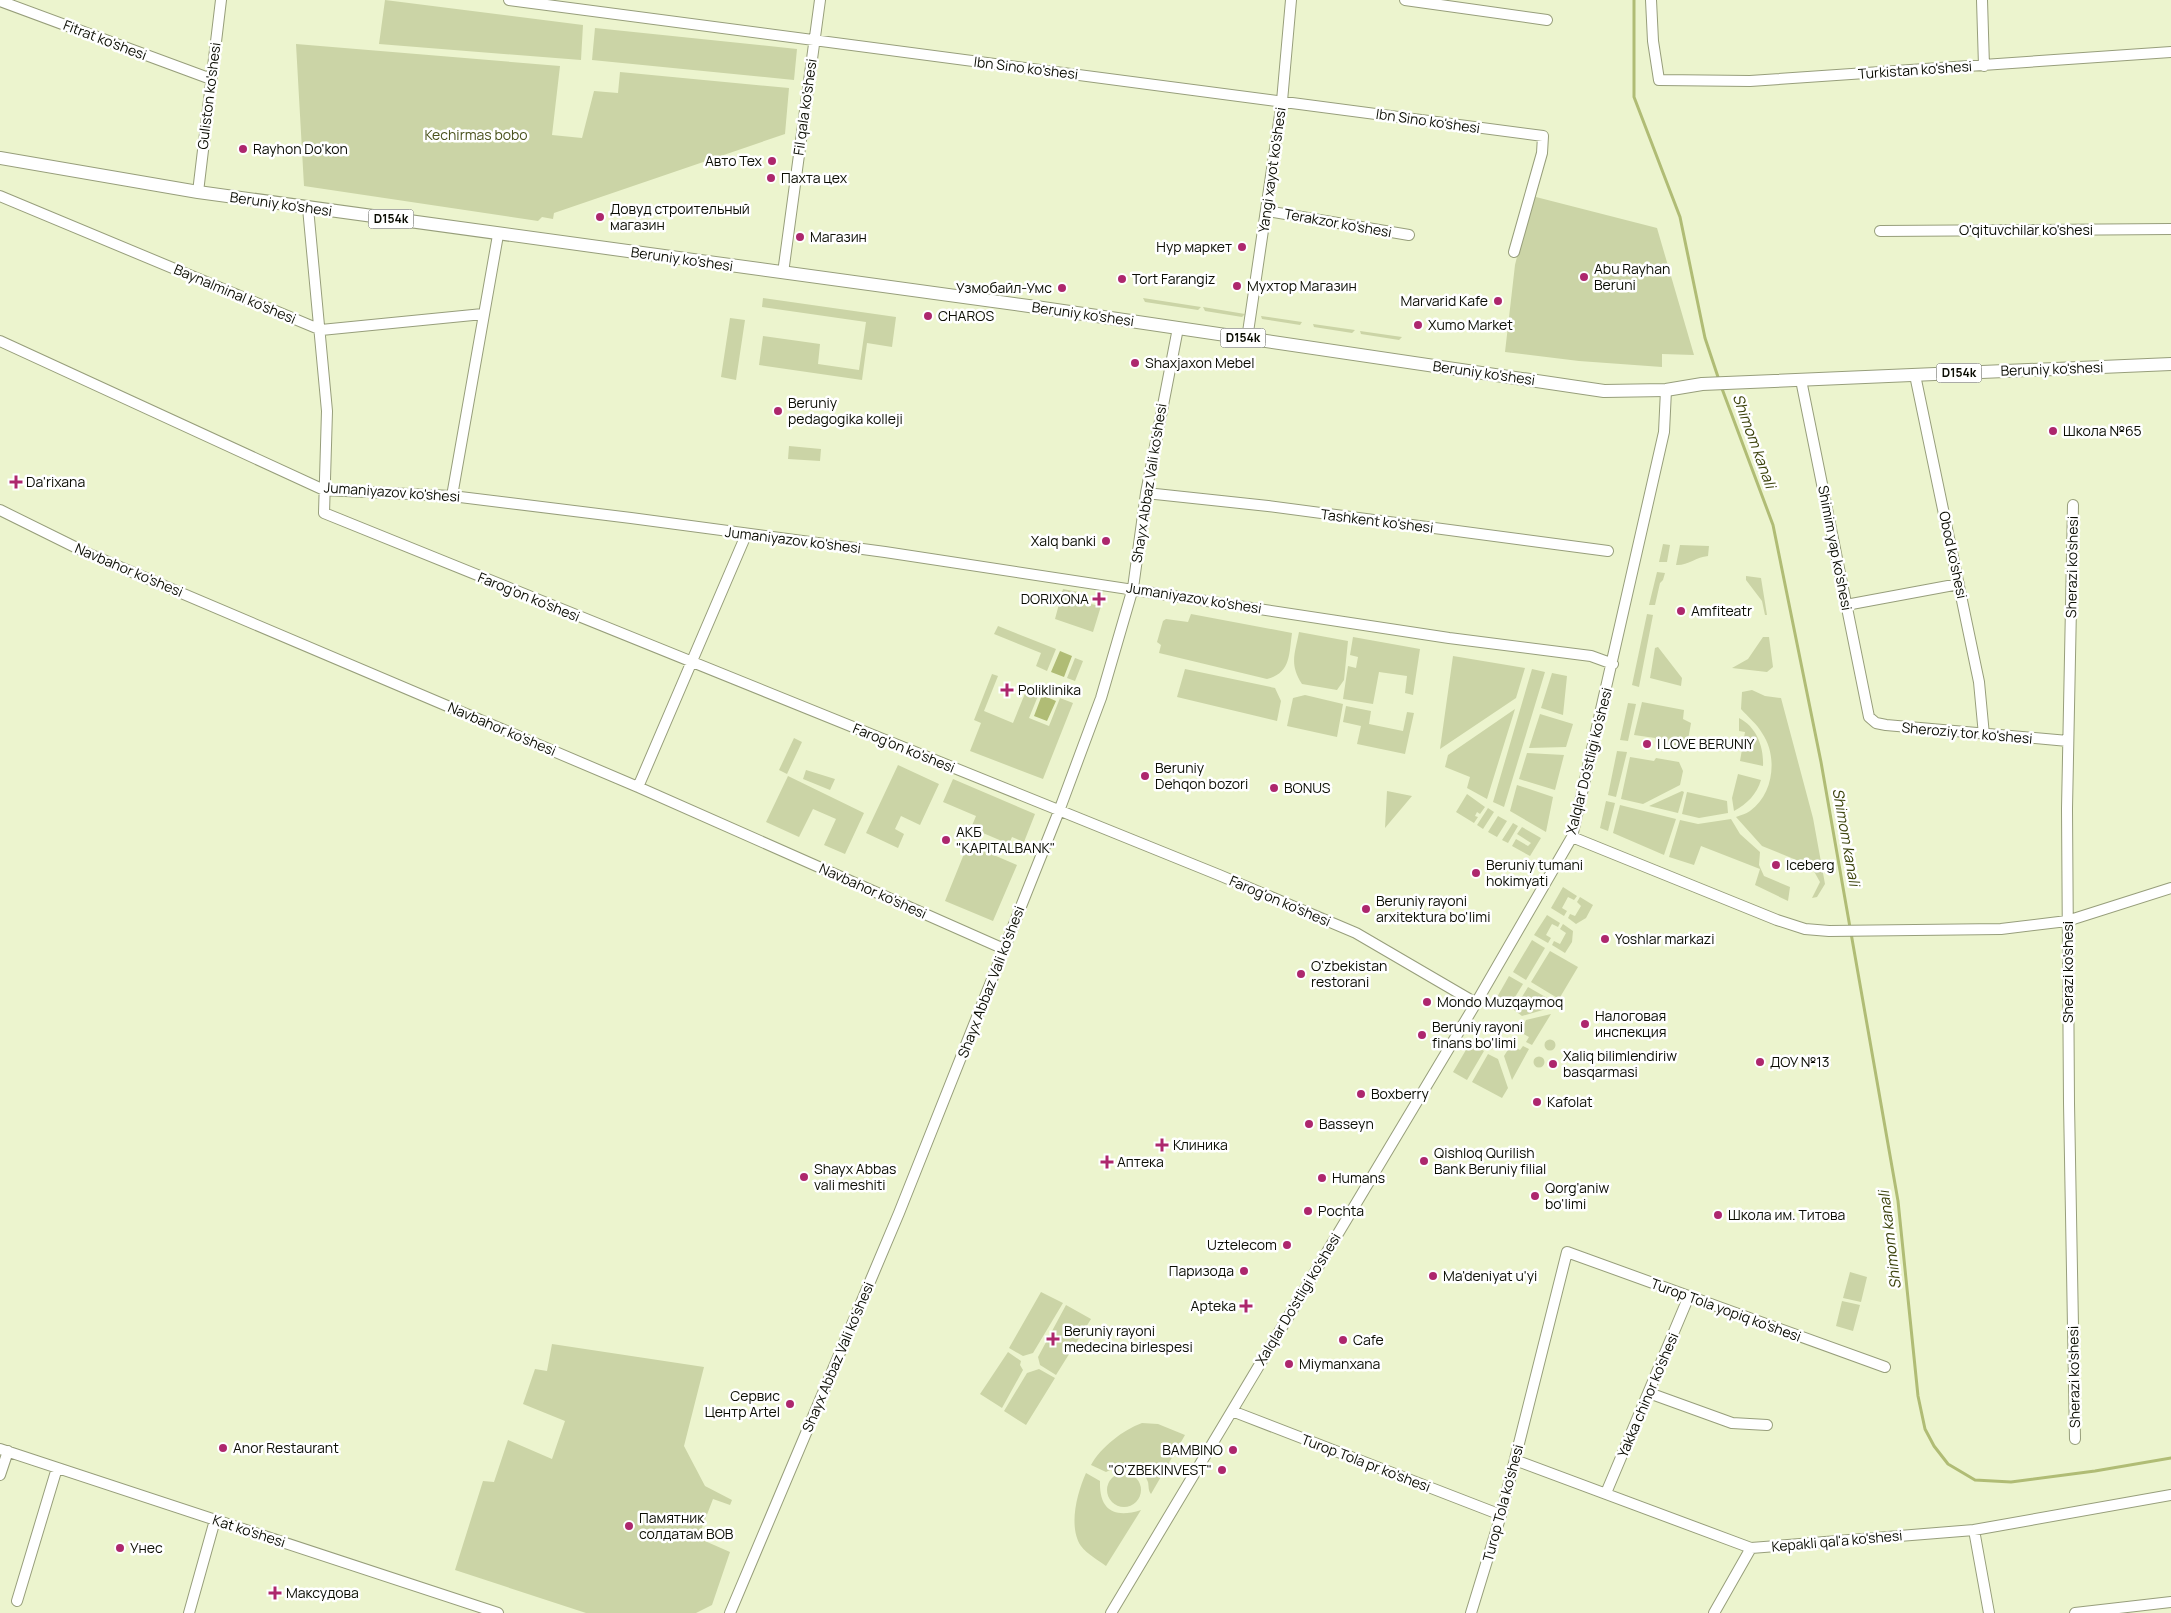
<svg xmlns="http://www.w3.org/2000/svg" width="2171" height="1613" font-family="Manrope,sans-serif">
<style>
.green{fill:#cbd4a6}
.water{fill:#b0bc75}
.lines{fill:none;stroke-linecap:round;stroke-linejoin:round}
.stream{stroke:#b0bc75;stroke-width:3}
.minor-casing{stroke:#979e7b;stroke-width:12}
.major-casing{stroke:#979e7b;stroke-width:14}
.minor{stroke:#fff;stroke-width:10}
.major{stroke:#fff;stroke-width:12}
.poi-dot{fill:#ad276d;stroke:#fff;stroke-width:2}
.labels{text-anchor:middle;stroke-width:5;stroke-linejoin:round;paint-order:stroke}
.shield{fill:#fff;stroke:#54564f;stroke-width:1}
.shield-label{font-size:12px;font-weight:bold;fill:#0b0d03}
.street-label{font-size:14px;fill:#0b0d03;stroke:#fff}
.park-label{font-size:14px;fill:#49511c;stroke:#fff}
.poi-label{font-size:14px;fill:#0b0d03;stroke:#fff;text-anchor:start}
.water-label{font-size:15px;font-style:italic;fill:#3a410a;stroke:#fff}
</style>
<rect width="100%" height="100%" fill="#ecf4ce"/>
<path class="green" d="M385 0 583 25 581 60 379 44Z
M595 28 797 49 794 80 592 60Z
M296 44 560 66 552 135 582 138 594 91 618 93 620 72 789 88 785 134 554 213 553 219 542 217 538 221 304 186Z
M1532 196 1657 228 1694 355 1662 354V367L1579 361 1505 352 1515 265Z
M763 298 896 317 892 347 867 343 862 380 759 365 763 336 820 344 818 364 859 370 866 322 762 307Z
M1143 298 1201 307 1198 310 1145 302Z
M1203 307 1245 314 1242 317 1205 311Z
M1261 316 1302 322 1300 325 1262 319Z
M730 318 745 320 736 380 721 377Z
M1313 324 1355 330 1352 333 1314 327Z
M1360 331 1402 337 1399 340 1361 334Z
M789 446 821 449 820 461 788 459Z
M1663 544 1670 545 1667 562H1659Z
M1680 545 1709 546 1708 556C1696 557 1687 566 1676 565Z
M1657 572 1665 573 1663 580 1660 583 1655 605H1649Z
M1746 576 1761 578 1767 615H1765L1762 601 1746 580Z
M1063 589 1088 594 1086 603 1101 606 1093 632 1055 619Z
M1191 614 1292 633C1289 654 1291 673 1267 679L1159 653 1161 645 1157 642 1163 621 1166 619 1188 622Z
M1647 614 1653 615 1639 687 1632 685Z
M998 626 1056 649 1047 671 1036 666 1041 653 994 634Z
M1299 632 1348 641 1344 680 1337 690 1302 684C1289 664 1295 654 1299 632Z
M1353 637 1420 649 1413 695 1405 693 1407 676 1379 672 1373 704 1343 699 1348 666 1356 668 1358 657 1350 655Z
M1763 637H1769L1773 667 1767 672 1732 668 1748 659Z
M1658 647 1682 678 1681 686 1650 678 1655 648Z
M1453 656 1525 668 1516 698 1440 749Z
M1075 658 1083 661 1075 681 1067 678Z
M1185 669 1275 688 1281 701 1277 721 1177 697Z
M1532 669 1545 672 1504 807 1493 802Z
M1552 673 1567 676 1563 715 1541 708Z
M992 674 998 676 984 711 1013 723 1026 691 1038 696 1029 718 1049 726 1060 698 1073 703 1043 779 970 751 981 723 974 720Z
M1752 690 1765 696 1781 698 1813 818 1825 884 1817 897 1812 898 1820 882 1811 866 1762 846 1736 817C1740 815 1746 814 1750 811 1774 794 1778 756 1762 733 1757 724 1748 717 1741 709L1742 692Z
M1305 695 1343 704 1337 737 1287 726 1293 698Z
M1642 702 1684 710 1683 719 1691 723 1688 740 1680 748 1656 744 1655 738 1634 735Z
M1628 703 1636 704 1628 741 1620 740Z
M1346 706 1371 711 1369 724 1403 731 1407 712 1414 713 1405 754 1357 744 1361 726 1343 722Z
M1515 709 1487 799 1467 788 1470 777 1445 767 1448 755Z
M1540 714 1573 724 1566 747 1529 748Z
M1739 718C1757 727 1764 748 1763 766L1740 761 1745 732 1739 731Z
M794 738 802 742 787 774 779 770Z
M1617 751 1627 752 1616 797 1608 795Z
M1527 753 1564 755 1555 790 1519 779Z
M1630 757 1654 761 1656 758 1679 762 1683 771 1680 785 1643 804 1621 799Z
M898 765 939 784 920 825 901 816 895 829 904 834 898 848 866 833Z
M806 770 835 779 830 790 803 779Z
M1738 774 1761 780C1757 794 1747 804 1734 811L1732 798Z
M788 776 864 813 845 854 824 845 836 819 813 809 799 837 766 822Z
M953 779 1035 814 1024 842 1012 837 1009 844 971 828 976 816 943 802Z
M1517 785 1553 797 1546 832 1510 811Z
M1387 791 1412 796 1385 828Z
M1682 791 1684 792 1678 813 1649 806Z
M1687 792 1727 801 1728 813 1699 818 1682 814Z
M1467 794 1485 807 1480 814 1477 812 1475 816 1478 817 1474 823 1456 812Z
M1606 801 1615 803 1608 831 1600 828Z
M1620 805 1676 819 1664 855 1613 833Z
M1488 808 1494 812 1483 829 1477 825Z
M1498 816 1507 821 1497 837 1488 832Z
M1731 819 1740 834 1760 852 1759 865 1764 876 1790 887 1788 901 1755 885 1760 869 1701 846 1694 865 1669 857 1680 820 1698 824Z
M1513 823 1518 826 1508 843 1502 840Z
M1522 827 1541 838 1530 856 1512 846 1516 839 1528 846 1531 843 1517 834Z
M968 844 1017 865 993 921 945 901Z
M1563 887 1577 896 1574 900 1568 897 1562 908 1567 911 1564 916 1551 908Z
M1580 897 1593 905 1586 918 1576 924 1568 918 1570 914 1575 916 1581 906 1577 902Z
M1547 915 1560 923 1558 927 1552 924 1546 935 1551 938 1548 943 1534 935Z
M1563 924 1573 931 1572 942 1565 953 1552 945 1554 941 1560 944 1566 933 1560 929Z
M1532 940 1545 948 1526 980 1513 972Z
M1550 951 1578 967 1559 999 1531 982Z
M1509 976 1523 984 1509 1007 1496 999Z
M1528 987 1556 1003 1553 1007 1522 1016 1514 1010Z
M1551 1014 1532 1045 1526 1042 1529 1037 1520 1032 1526 1020Z
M1544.5 1045a5.5 5.5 0 1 1 11 0a5.5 5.5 0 1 1-11 0Z
M1470 1043 1484 1051 1467 1080 1453 1072Z
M1511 1045 1520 1050 1523 1046 1529 1049 1512 1080 1504 1056Z
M1488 1054 1498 1059 1508 1088 1502 1098 1472 1082Z
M1533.5 1062a5.5 5.5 0 1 1 11 0a5.5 5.5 0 1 1-11 0Z
M1850 1272 1867 1277 1861 1302 1843 1298Z
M1041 1292 1063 1303 1033 1353 1023 1356 1009 1348Z
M1842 1301 1860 1305 1853 1331 1836 1326Z
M1066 1305 1091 1319 1056 1375 1040 1365 1038 1357Z
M552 1344 704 1367 684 1446 705 1486 732 1500 730 1505 713 1499 698 1538 730 1552 712 1605 696 1613H586L455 1570 483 1481 494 1482 508 1440 552 1459 565 1421 523 1404 535 1369 547 1371Z
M1008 1352 1021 1361 1020 1365 1023 1370 1002 1408 980 1394Z
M1039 1369 1055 1378 1026 1425 1004 1411 1027 1373Z
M1142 1423 1158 1424 1185 1435 1151 1494C1148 1490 1149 1487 1148 1482 1141 1463 1120 1464 1106 1472L1091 1465C1101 1447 1123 1430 1142 1423Z
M1086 1473 1100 1481C1099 1512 1116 1518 1141 1510L1106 1566C1098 1560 1087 1554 1081 1546 1068 1527 1077 1493 1086 1473Z
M1107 1490a17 17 0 1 1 34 0a17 17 0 1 1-34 0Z"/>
<path class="water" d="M1060 651 1072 656 1064 677 1051 672Z
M1042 695 1056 701 1047 721 1034 716Z"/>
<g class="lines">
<path class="stream" d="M1634 0V97L1680 217 1705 338 1719 380
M1721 386 1773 525 1821 762 1898 1201 1918 1396 1925 1429 1934 1446 1948 1464 1975 1480 2011 1482 2095 1471 2171 1458"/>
<defs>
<path id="minor" d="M509 0 1543 136 1542 153 1514 252
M1405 0 1547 20
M1651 0 1653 41 1659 80 1750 81 2171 52
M1982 0 1984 66
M0 1 211 79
M198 192 221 0
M0 196 321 330 483 314
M308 208 327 411 324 513 1219 875 1356 933 1476 1003
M1267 211 1409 235
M1880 231 2171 229
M783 273 820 0
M1247 339 1282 101 1291 0
M0 341 324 490 452 496 631 518 885 552 1449 638 1591 656 1613 664
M1915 375 1979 682 1984 735
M1801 380 1869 717 1876 723 1886 725 2068 741
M1146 493 1268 506 1608 551
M452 496 498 235
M2073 505 2067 809 2069 1103 2075 1439
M0 510 87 553 638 787 1004 949
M1846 605 1959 584
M638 787 746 535
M1572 837 1777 920 1805 929 1829 931 2001 929 2067 921 2171 888
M1649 1393 1732 1423 1767 1425
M1232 1411 1501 1515
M0 1449 498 1613
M1515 1460 1751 1548 1974 1530 2171 1495
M0 1475 8 1451
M1606 1493 1689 1296
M1974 1530 1989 1613
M17 1601 57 1468
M189 1613 215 1520
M730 1613 899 1213 1059 811 1101 698 1133 588 1146 493 1178 328
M1111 1613 1476 1003 1572 837 1664 432 1666 390
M1471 1613 1501 1515 1567 1252 1885 1367
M1714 1613 1751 1548
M2075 1613 2171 1602"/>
<path id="major" d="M0 158 198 192 1036 307 1604 391 1666 390 1702 384 2171 364"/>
</defs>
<use href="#minor" class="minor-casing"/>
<use href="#major" class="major-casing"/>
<use href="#minor" class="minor"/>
<use href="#major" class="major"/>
</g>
<g class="poi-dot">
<circle cx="243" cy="149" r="5"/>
<circle cx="772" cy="161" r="5"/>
<circle cx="771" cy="178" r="5"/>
<circle cx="600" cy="217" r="5"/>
<circle cx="800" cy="237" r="5"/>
<circle cx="1242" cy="247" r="5"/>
<circle cx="1584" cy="277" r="5"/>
<circle cx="1122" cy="279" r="5"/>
<circle cx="1237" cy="286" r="5"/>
<circle cx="1062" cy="288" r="5"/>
<circle cx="1498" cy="301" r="5"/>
<circle cx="928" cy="316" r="5"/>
<circle cx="1418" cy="325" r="5"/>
<circle cx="1135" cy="363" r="5"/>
<circle cx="778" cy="411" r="5"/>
<circle cx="2053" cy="431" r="5"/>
<path d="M13.5 474.5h5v5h5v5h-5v5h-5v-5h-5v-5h5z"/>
<circle cx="1106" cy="541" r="5"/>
<path d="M1096.5 591.5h5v5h5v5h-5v5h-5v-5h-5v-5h5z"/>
<circle cx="1681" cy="611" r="5"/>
<path d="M1004.5 682.5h5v5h5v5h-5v5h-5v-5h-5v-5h5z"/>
<circle cx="1647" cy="744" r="5"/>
<circle cx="1145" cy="776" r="5"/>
<circle cx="1274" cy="788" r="5"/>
<circle cx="946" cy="840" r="5"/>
<circle cx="1776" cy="865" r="5"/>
<circle cx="1476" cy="873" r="5"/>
<circle cx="1366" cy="909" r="5"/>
<circle cx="1605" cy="939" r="5"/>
<circle cx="1301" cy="974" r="5"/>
<circle cx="1427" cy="1002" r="5"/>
<circle cx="1585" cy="1024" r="5"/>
<circle cx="1422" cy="1035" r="5"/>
<circle cx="1760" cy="1062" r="5"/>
<circle cx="1553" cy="1064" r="5"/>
<circle cx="1361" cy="1094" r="5"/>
<circle cx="1537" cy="1102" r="5"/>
<circle cx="1309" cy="1124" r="5"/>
<path d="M1159.5 1137.5h5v5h5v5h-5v5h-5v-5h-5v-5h5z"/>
<circle cx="1424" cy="1161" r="5"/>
<path d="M1104.5 1154.5h5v5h5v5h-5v5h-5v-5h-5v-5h5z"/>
<circle cx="804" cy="1177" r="5"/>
<circle cx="1322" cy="1178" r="5"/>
<circle cx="1535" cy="1196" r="5"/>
<circle cx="1308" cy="1211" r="5"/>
<circle cx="1718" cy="1215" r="5"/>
<circle cx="1287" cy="1245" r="5"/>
<circle cx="1244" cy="1271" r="5"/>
<circle cx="1433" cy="1276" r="5"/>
<path d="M1243.5 1298.5h5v5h5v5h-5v5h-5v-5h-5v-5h5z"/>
<path d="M1050.5 1331.5h5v5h5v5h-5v5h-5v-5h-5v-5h5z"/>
<circle cx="1343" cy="1340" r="5"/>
<circle cx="1289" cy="1364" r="5"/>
<circle cx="790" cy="1404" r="5"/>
<circle cx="223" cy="1448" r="5"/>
<circle cx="1233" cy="1450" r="5"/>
<circle cx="1222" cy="1470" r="5"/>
<circle cx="629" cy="1526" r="5"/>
<circle cx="120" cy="1548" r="5"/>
<path d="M272.5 1585.5h5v5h5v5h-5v5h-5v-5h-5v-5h5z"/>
</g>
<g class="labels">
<g class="shield">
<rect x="368.5" y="209.5" width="45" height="19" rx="4"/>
<rect x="1220.5" y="328.5" width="45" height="19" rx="4"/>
<rect x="1936.5" y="363.5" width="45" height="19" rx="4"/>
</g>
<g class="shield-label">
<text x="391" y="223">D154k</text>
<text x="1243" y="342">D154k</text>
<text x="1959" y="377">D154k</text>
</g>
<g class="street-label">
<text transform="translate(105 40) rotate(21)" y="5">Fitrat ko'shesi</text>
<text transform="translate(1026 68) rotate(7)" y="5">Ibn Sino ko'shesi</text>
<text transform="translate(1915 70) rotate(-4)" y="5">Turkistan ko'shesi</text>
<text transform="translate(209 96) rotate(-83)" y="5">Guliston ko'shesi</text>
<text transform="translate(805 107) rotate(-82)" y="5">Fil qala ko'shesi</text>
<text transform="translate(1428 121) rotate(8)" y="5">Ibn Sino ko'shesi</text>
<text transform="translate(1272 170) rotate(-82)" y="5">Yangi xayot ko'shesi</text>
<text transform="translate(281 204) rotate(8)" y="5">Beruniy ko'shesi</text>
<text transform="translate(1338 223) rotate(10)" y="5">Terakzor ko'shesi</text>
<text x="2026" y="235">O'qituvchilar ko'shesi</text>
<text transform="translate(682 259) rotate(8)" y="5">Beruniy ko'shesi</text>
<text transform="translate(235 294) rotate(23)" y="5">Baynalminal ko'shesi</text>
<text transform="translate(1083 314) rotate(8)" y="5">Beruniy ko'shesi</text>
<text transform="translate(2052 369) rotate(-2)" y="5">Beruniy ko'shesi</text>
<text transform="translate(1484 373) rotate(8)" y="5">Beruniy ko'shesi</text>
<text transform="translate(1149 483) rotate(-81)" y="5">Shayx Abbaz Vali ko'shesi</text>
<text transform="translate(392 492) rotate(4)" y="5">Jumaniyazov ko'shesi</text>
<text transform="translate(1377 521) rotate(7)" y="5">Tashkent ko'shesi</text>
<text transform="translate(793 540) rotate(7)" y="5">Jumaniyazov ko'shesi</text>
<text transform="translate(1835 548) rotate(79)" y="5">Shimim yap ko'shesi</text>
<text transform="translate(1953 555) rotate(78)" y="5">Obod ko'shesi</text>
<text transform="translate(2072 567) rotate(-89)" y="5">Sherazi ko'shesi</text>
<text transform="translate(129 570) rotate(23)" y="5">Navbahor ko'shesi</text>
<text transform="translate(529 597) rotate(22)" y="5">Farog'on ko'shesi</text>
<text transform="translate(1194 598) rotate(9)" y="5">Jumaniyazov ko'shesi</text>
<text transform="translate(502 729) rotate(23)" y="5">Navbahor ko'shesi</text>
<text transform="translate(1967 733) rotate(5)" y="5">Sheroziy tor ko'shesi</text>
<text transform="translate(904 748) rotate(22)" y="5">Farog'on ko'shesi</text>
<text transform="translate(1589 761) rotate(-76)" y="5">Xalqlar Do'stligi ko'shesi</text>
<text transform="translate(873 891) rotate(24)" y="5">Navbahor ko'shesi</text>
<text transform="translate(1280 901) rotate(23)" y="5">Farog'on ko'shesi</text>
<text transform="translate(2068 972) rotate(-90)" y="5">Sherazi ko'shesi</text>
<text transform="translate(991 982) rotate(-69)" y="5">Shayx Abbaz Vali ko'shesi</text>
<text transform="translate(1298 1299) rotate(-59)" y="5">Xalqlar Do'stligi ko'shesi</text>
<text transform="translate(1726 1310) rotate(20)" y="5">Turop Tola yopiq ko'shesi</text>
<text transform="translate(838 1357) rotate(-67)" y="5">Shayx Abbaz Vali ko'shesi</text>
<text transform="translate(2074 1377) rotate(-91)" y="5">Sherazi ko'shesi</text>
<text transform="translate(1648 1395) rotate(-67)" y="5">Yakka chinor ko'shesi</text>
<text transform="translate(1366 1463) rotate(21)" y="5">Turop Tola pr ko'shesi</text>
<text transform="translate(1503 1503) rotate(-75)" y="5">Turop Tola ko'shesi</text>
<text transform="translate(249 1531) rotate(18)" y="5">Kat ko'shesi</text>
<text transform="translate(1837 1541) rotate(-5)" y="5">Kepakli qal'a ko'shesi</text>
</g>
<g class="park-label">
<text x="476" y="140">Kechirmas bobo</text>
</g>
<g class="poi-label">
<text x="253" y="154">Rayhon Do'kon</text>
<text x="762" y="166" text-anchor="end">Авто Тех</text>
<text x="781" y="183">Пахта цех</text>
<text x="610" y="214">Довуд строительный<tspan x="610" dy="16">магазин</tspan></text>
<text x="810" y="242">Магазин</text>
<text x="1232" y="252" text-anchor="end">Нур маркет</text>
<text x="1594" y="274">Abu Rayhan<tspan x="1594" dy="16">Beruni</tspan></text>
<text x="1132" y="284">Tort Farangiz</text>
<text x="1247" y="291">Мухтор Магазин</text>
<text x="1052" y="293" text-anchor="end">Узмобайл-Умс</text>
<text x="1488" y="306" text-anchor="end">Marvarid Kafe</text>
<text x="938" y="321">CHAROS</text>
<text x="1428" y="330">Xumo Market</text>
<text x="1145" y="368">Shaxjaxon Mebel</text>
<text x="788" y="408">Beruniy<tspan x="788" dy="16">pedagogika kolleji</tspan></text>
<text x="2063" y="436">Школа №65</text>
<text x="26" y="487">Da'rixana</text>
<text x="1096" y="546" text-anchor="end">Xalq banki</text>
<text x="1089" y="604" text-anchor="end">DORIXONA</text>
<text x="1691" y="616">Amfiteatr</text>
<text x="1018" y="695">Poliklinika</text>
<text x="1657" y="749">I LOVE BERUNIY</text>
<text x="1155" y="773">Beruniy<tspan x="1155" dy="16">Dehqon bozori</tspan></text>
<text x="1284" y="793">BONUS</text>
<text x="956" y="837">АКБ<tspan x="956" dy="16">"KAPITALBANK"</tspan></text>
<text x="1486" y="870">Beruniy tumani<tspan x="1486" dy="16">hokimyati</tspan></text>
<text x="1786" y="870">Iceberg</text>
<text x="1376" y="906">Beruniy rayoni<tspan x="1376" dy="16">arxitektura bo'limi</tspan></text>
<text x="1615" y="944">Yoshlar markazi</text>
<text x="1311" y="971">O'zbekistan<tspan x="1311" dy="16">restorani</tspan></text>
<text x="1437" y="1007">Mondo Muzqaymoq</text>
<text x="1595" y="1021">Налоговая<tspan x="1595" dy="16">инспекция</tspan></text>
<text x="1432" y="1032">Beruniy rayoni<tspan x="1432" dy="16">finans bo'limi</tspan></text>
<text x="1563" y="1061">Xaliq bilimlendiriw<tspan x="1563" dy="16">basqarmasi</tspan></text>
<text x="1770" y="1067">ДОУ №13</text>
<text x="1371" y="1099">Boxberry</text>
<text x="1547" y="1107">Kafolat</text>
<text x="1319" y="1129">Basseyn</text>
<text x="1173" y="1150">Клиника</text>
<text x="1434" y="1158">Qishloq Qurilish<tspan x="1434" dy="16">Bank Beruniy filial</tspan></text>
<text x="1117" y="1167">Аптека</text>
<text x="814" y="1174">Shayx Abbas<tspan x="814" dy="16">vali meshiti</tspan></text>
<text x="1332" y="1183">Humans</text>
<text x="1545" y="1193">Qorg'aniw<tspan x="1545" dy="16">bo'limi</tspan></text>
<text x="1318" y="1216">Pochta</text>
<text x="1728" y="1220">Школа им. Титова</text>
<text x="1277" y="1250" text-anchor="end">Uztelecom</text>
<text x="1234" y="1276" text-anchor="end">Паризода</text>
<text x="1443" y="1281">Ma'deniyat u'yi</text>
<text x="1236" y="1311" text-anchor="end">Apteka</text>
<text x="1064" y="1336">Beruniy rayoni<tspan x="1064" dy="16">medecina birlespesi</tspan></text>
<text x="1353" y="1345">Cafe</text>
<text x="1299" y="1369">Miymanxana</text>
<text x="780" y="1401" text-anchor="end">Сервис<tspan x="780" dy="16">Центр Artel</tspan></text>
<text x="233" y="1453">Anor Restaurant</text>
<text x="1223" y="1455" text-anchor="end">BAMBINO</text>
<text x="1212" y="1475" text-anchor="end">"O'ZBEKINVEST"</text>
<text x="639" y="1523">Памятник<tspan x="639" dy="16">солдатам ВОВ</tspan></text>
<text x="130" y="1553">Унес</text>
<text x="286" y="1598">Максудова</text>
</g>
<g class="water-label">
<text transform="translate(1754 441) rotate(70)" y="5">Shimom kanali</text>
<text transform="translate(1846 837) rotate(80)" y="5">Shimom kanali</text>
<text transform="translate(1890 1240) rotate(-97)" y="5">Shimom kanali</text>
</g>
</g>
</svg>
